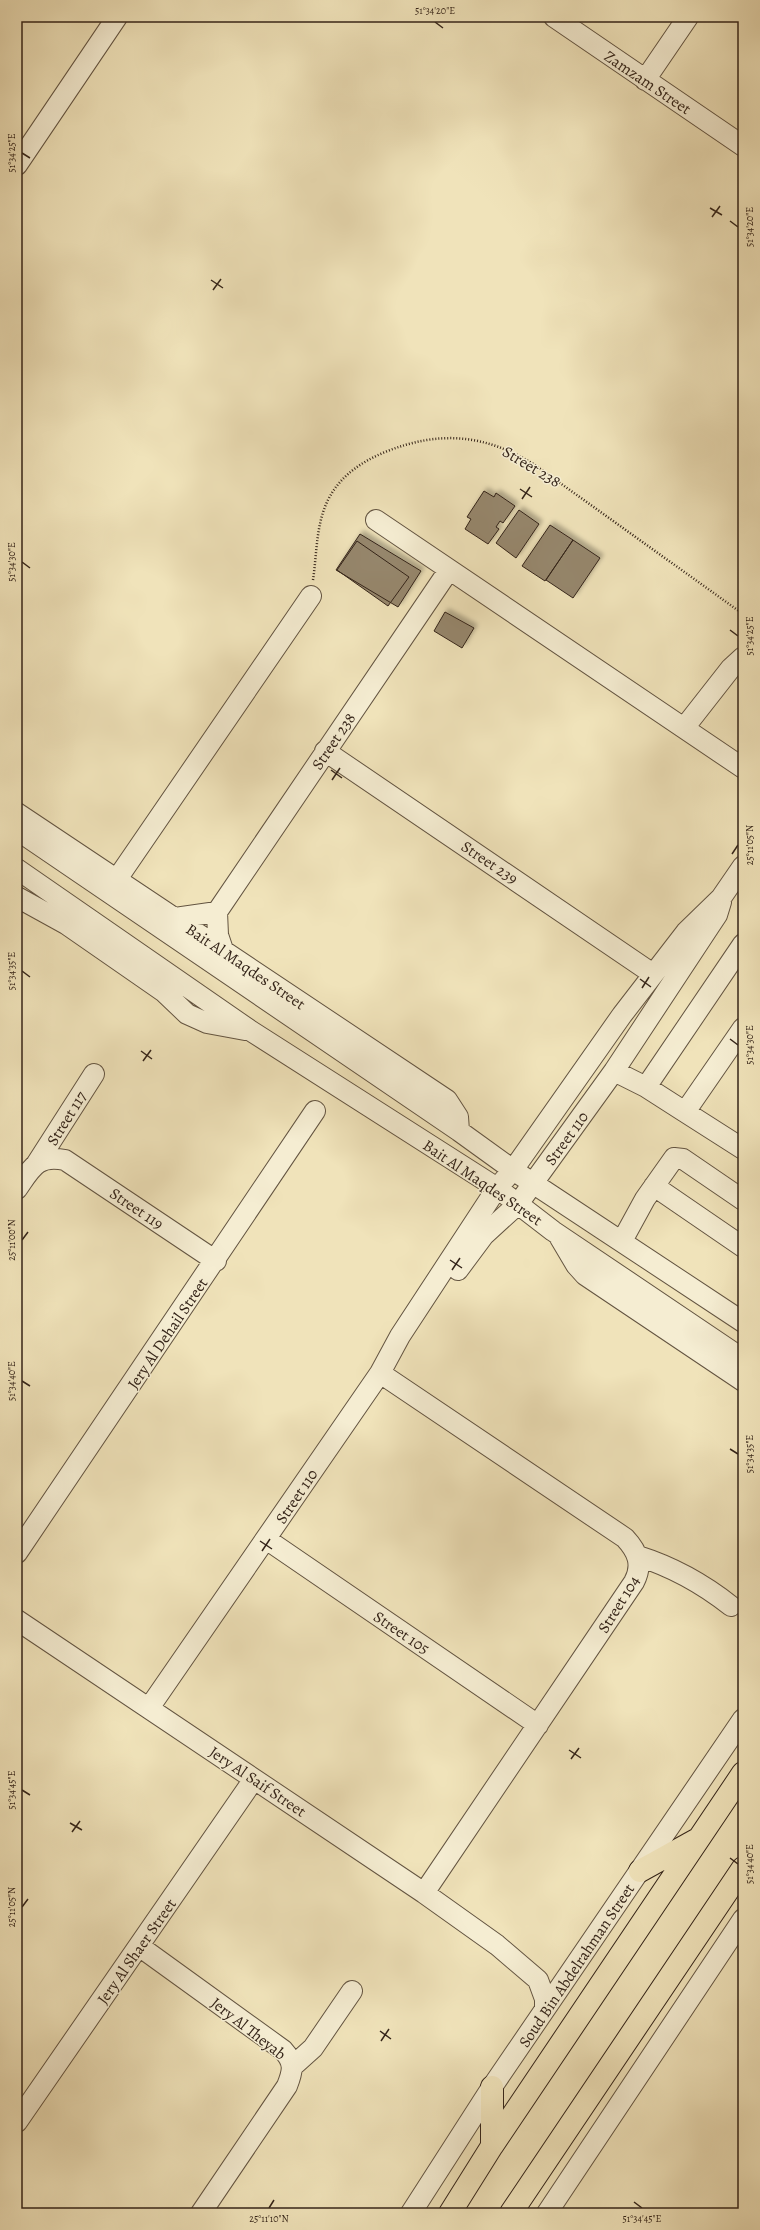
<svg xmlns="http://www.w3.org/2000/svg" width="760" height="2230" font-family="Alegreya,serif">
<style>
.building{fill:#96876d;stroke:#342419;filter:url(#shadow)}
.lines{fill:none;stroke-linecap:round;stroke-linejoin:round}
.minor-casing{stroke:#635441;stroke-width:22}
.major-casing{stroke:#342419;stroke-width:24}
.path{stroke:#342419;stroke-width:2.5;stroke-dasharray:1 2;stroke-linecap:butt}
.minor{stroke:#f5edd2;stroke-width:20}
.major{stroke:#f0e3ba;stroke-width:22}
.ticks{fill:none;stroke:#342419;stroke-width:1.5}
.labels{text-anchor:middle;stroke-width:3;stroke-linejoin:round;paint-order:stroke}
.street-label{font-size:16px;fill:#342419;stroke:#f5edd2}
.neatline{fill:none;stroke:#342419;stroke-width:1.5}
.ticks-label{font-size:10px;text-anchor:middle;fill:#342419}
</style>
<defs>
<filter id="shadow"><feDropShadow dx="3.5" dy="-3.5" stdDeviation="2" flood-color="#0004"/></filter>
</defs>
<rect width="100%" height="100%" fill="#f0e3ba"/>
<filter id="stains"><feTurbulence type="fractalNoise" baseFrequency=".005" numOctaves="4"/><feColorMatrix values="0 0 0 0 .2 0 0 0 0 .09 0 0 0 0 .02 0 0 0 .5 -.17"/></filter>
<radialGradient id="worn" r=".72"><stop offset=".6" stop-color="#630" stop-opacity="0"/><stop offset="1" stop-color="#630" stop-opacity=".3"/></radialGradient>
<path class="building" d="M484 491 494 497 496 493 515 506 503 523 500 521 496 527 499 529 488 544 465 529 471 519 467 517Z
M519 510 539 524 516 558 496 543Z
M550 525 573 540 545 581 522 566Z
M360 534 421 571 398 607 336 570Z
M573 540 600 558 573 598 546 580Z
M357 541 409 577 388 606 337 570Z
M445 612 474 628 462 648 434 631Z"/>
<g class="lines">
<defs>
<path id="minor" d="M554 17 743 146
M645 80 688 17
M17 165 117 17
M376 520 743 768
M684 728 731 668 743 657
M325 751 653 974
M17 813 447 1100 458 1117 459 1131
M17 830 459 1131 513 1170 743 1322
M17 869 251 1031 497 1188 553 1231 743 1359
M117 879 311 596
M17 897 66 924 164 992 187 1014 207 1023 245 1030
M175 918 217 912
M223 950 218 935 217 912 449 570
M614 1071 646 1087 685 1112 743 1028
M646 1087 743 944
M685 1112 743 1149
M37 1163 94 1074
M654 1186 743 1247
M17 1189C31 1169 37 1154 65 1160L216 1261
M560 1238 576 1265 585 1275 743 1381
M622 1241 645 1199 674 1158 683 1159 743 1200
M458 1270 484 1235 518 1204 614 1071 709 927 717 915 721 902
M380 1373 625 1538C638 1552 643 1565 634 1582L424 1893
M266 1539 538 1725
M17 1553 315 1111
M638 1556C673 1567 702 1583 731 1606
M17 1620 424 1893 497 1945 538 1980 545 1999V2009
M149 1708 380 1373 400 1336 497 1188 513 1170 622 1015 686 932 721 898 743 866
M139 1946 283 2050C295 2063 293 2071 287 2086L201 2213
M293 2066 313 2048 352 1991
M17 2122 254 1779
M411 2213 492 2087 743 1719
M547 2213 743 1919"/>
<path id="major" d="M640 1871 696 1840
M492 2087V2146
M450 2213 492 2146 743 1773
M511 2213 743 1868"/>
</defs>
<use href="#minor" class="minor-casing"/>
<use href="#major" class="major-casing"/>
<path class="path" d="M313 580C317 553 316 524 328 500 340 476 361 462 385 452 440 430 485 434 535 465L743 614"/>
<use href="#minor" class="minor"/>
<use href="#major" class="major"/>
</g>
<path class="ticks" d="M435 22 443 28M22 153 30 158M710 208 722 215M712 217 720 206M730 221 738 227M211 280 223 288M213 290 221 279M520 489 532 497M522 499 530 487M22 562 30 568M730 630 738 636M331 770 342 778M332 780 340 768M732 854 738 845M22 971 30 977M640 979 651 987M642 988 649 977M730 1039 738 1045M141 1051 152 1059M143 1061 151 1050M22 1240 28 1232M450 1260 462 1268M452 1270 460 1258M22 1381 30 1386M730 1449 738 1454M260 1541 272 1549M262 1551 270 1539M569 1750 581 1758M571 1759 579 1748M22 1790 30 1795M70 1823 82 1830M72 1832 80 1821M730 1858 738 1864M22 1907 28 1899M380 2031 391 2039M381 2041 389 2029M634 2202 642 2208M269 2208 274 2200"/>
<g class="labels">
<g class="street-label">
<text transform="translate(648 82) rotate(34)" y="6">Zamzam Street</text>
<text transform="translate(532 466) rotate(31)" y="6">Street 238</text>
<text transform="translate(333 741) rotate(-56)" y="6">Street 238</text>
<text transform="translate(490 862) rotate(34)" y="6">Street 239</text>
<text transform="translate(246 966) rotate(34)" y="6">Bait Al Maqdes Street</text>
<text transform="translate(66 1118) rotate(-58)" y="6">Street 117</text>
<text transform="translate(566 1138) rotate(-54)" y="6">Street 110</text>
<text transform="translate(483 1182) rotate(34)" y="6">Bait Al Maqdes Street</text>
<text transform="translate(137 1208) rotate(34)" y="6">Street 119</text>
<text transform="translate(167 1333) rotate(-56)" y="6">Jery Al Dehail Street</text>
<text transform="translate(296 1496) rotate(-56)" y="6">Street 110</text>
<text transform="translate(618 1604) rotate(-58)" y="6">Street 104</text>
<text transform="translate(402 1632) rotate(34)" y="6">Street 105</text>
<text transform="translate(258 1781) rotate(34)" y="6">Jery Al Saif Street</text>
<text transform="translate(136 1951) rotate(-55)" y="6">Jery Al Shaer Street</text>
<text transform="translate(576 1965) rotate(-56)" y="6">Soud Bin Abdelrahman Street</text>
<text transform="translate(249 2028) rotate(38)" y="6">Jery Al Theyab</text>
</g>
</g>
<rect width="760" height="2230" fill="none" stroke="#f0e3ba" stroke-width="44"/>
<rect x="22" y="22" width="716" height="2186" class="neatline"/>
<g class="ticks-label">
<text x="435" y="14">51°34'20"E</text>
<text transform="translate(11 153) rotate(-90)" y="4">51°34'25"E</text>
<text transform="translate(749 227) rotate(-90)" y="4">51°34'20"E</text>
<text transform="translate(11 562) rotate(-90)" y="4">51°34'30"E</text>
<text transform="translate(749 636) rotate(-90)" y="4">51°34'25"E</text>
<text transform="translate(749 845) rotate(-90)" y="4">25°11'05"N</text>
<text transform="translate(11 971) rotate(-90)" y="4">51°34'35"E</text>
<text transform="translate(749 1045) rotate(-90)" y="4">51°34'30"E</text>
<text transform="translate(11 1240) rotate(-90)" y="4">25°11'00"N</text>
<text transform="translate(11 1381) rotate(-90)" y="4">51°34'40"E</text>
<text transform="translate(749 1454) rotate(-90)" y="4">51°34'35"E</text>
<text transform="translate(11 1790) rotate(-90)" y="4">51°34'45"E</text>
<text transform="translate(749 1864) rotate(-90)" y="4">51°34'40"E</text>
<text transform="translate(11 1907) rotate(-90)" y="4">25°11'05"N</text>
<text x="269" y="2222">25°11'10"N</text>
<text x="642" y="2222">51°34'45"E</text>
</g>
<rect width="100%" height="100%" filter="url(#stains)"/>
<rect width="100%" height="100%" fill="url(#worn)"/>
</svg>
